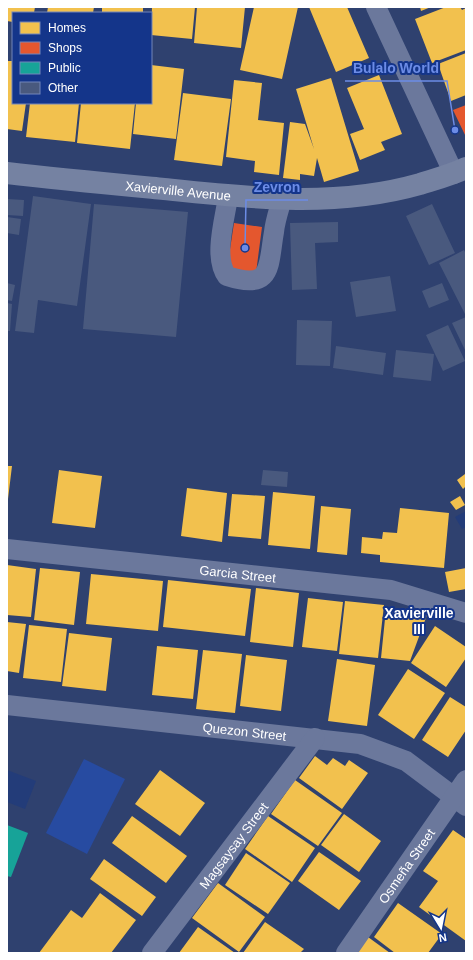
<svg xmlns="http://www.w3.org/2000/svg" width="473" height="960" font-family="Helvetica,sans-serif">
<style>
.green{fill:#274ba1}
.water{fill:#233c79}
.homes{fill:#f2c14e}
.shops{fill:#e4572e}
.public{fill:#17a398}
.building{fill:#49597e}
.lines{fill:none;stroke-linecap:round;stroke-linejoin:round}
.minor{stroke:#6b789c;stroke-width:20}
.major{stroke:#7582a2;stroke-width:22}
.labels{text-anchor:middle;stroke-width:4;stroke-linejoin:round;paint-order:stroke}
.street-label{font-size:13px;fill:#fff;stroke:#14358a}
.neighbourhood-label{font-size:14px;font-weight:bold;fill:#fff;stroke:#14358a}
.leader{fill:none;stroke:#6c8ce6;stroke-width:1.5}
.callout-dot{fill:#6c8ce6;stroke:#14358a;stroke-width:1.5}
.callout-label{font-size:14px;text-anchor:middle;font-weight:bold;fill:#6c8ce6;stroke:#14358a;stroke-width:4;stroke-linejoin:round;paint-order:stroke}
</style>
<rect width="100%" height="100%" fill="#2f416f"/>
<path class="green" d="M84 759 125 779 87 854 46 833Z"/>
<path class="water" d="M466 511V527L462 529 455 517Z
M7 770 36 781 25 809 7 802Z"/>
<path class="homes" d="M7 7H35L34 13H13V22L7 21Z
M48 7H94L93 13H47Z
M102 7H143V13H102Z
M152 7H195L192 39 151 35Z
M197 7H245L241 48 194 43Z
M254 7H298L282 79 240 70Z
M309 7H347L369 58 336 72Z
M420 7H431L421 11Z
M446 7H460L462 10 466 8V50L432 63 415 19Z
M466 53V95L451 101 438 64Z
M7 61H13V103H26L22 131 7 129Z
M151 65 184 69 176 139 133 134 136 103H151Z
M379 75 402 134 381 142 385 150 360 160 350 134 364 129 347 88Z
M331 78 359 171 324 182 317 158 314 176 300 174V180L283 178 290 122 305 124 314 149 296 89Z
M234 80 262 83 258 120 284 123 279 175 254 172 255 161 226 157Z
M183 93 231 99 222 166 174 160Z
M30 103H79L75 142 26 137Z
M81 103H135L130 149 77 143Z
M7 466H12L8 499H7Z
M59 470 102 476 95 528 52 523Z
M465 474 466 486 463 489 457 480Z
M187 488 227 493 222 542 181 536Z
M273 492 315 496 310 549 268 545Z
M232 494 265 496 261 539 228 536Z
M460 496 465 505 456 510 450 502Z
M321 506 351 509 347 555 317 552Z
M400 508 449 513 444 568 380 562V555L361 553 362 537 382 539 383 532 397 533Z
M7 565 36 569 31 617 7 615Z
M40 568 80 572 74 625 34 620Z
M466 568V589L449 592 445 572Z
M91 574 163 581 158 631 86 624Z
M168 580 251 589 245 636 163 627Z
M256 588 299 593 293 647 250 642Z
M308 598 343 602 337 651 302 647Z
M345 601 384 605 378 658 339 654Z
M386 609 427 615 410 661 381 658Z
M7 622 26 624 19 673 7 671Z
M29 625 67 629 61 682 23 678Z
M435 626 466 647V658L446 687 411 663Z
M69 633 112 638 106 691 62 686Z
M157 646 198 650 193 699 152 695Z
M203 650 242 654 235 713 196 709Z
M246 655 287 660 281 711 240 706Z
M337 659 375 665 367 726 328 721Z
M408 669 445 693 414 739 378 715Z
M450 697 466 707V730L448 757 422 740Z
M315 756 327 765 333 758 345 766 349 760 368 773 342 809 299 778Z
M160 770 205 803 180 836 135 804Z
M295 780 342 813 318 846 271 814Z
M344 814 381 841 359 872 321 845Z
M132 816 187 856 166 883 112 843Z
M268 816 315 848 292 882 245 849Z
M453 830 466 839V941L419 907 438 881 423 871Z
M319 852 361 881 339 910 298 881Z
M246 853 290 883 268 914 225 885Z
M104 859 156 897 142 916 90 879Z
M218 883 265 917 239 952 192 918Z
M100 893 136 920 111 953H39L71 910 82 918Z
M398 903 442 934 428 953H395L374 937Z
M265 922 304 949 300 953H243Z
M198 927 235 953H179Z
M368 937 390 953H357Z"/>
<path class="shops" d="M466 105V137L453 110Z
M234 223 262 227 256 273 227 269Z"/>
<path class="public" d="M7 825 28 833 11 877 7 876Z"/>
<path class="building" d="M33 196 91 204 77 306 38 300 34 333 15 331Z
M7 199 24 200 23 216 7 215Z
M94 204 188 212 176 337 83 329Z
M432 204 455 253 429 265 406 216Z
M7 217 21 219 19 235 7 233Z
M338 222V242L315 243 317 289 292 290 290 223Z
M464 250 466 254V316L439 263Z
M390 276 396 311 356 317 350 282Z
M7 283 15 285 12 301 7 300Z
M442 283 449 300 429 308 422 291Z
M7 303 12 304 10 331H7Z
M466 317V352L452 323Z
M297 320 332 321 330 366 296 365Z
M448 325 465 361 443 371 426 335Z
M336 346 386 353 383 375 333 368Z
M396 350 434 354 431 381 393 377Z
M263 470 288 472 287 487 261 485Z"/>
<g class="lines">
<g class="minor">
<path d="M376 7 454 174"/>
<path d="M228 197C225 218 213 258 227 276 273 291 268 266 274 232 275 221 279 210 282 199"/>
<path id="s1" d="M7 549 391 590 466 613"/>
<path id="s2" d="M7 705 360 744 406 761 466 806"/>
<path id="s3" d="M152 953 315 738"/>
<path id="s4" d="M346 953 466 780"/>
</g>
<path class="major" id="s5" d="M7 173C59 179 112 184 164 189 250 198 336 208 420 184 436 179 451 175 466 168"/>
</g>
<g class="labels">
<g class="street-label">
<text dy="5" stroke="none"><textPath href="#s5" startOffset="172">Xavierville Avenue</textPath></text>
<text dy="5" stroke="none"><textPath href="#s1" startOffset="232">Garcia Street</textPath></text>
<text dy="5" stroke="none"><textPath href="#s2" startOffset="239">Quezon Street</textPath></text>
<text dy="5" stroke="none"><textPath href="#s3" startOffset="135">Magsaysay Street</textPath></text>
<text dy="5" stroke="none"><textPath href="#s4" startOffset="106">Osmeña Street</textPath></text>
</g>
<g class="neighbourhood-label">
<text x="419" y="618">Xavierville<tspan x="419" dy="16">III</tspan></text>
</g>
</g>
<path class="leader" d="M455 130L447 81H345M245 248L246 200H308"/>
<g class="callout-dot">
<circle cx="455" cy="130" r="4"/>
<circle cx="245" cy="248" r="4"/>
</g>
<g class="callout-label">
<text x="396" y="73">Bulalo World</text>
<text x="277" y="192">Zevron</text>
</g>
<rect width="473" height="960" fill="none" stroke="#ffffff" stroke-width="16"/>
<rect x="12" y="12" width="140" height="92" fill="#14358a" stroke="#7286b9"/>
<rect x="20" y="22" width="20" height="12" fill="#f2c14e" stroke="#7286b9"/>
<text x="48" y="32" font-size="12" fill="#ffffff">Homes</text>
<rect x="20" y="42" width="20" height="12" fill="#e4572e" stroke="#7286b9"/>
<text x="48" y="52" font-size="12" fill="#ffffff">Shops</text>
<rect x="20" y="62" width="20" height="12" fill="#17a398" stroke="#7286b9"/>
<text x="48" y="72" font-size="12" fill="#ffffff">Public</text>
<rect x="20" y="82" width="20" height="12" fill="#49597e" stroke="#7286b9"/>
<text x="48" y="92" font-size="12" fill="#ffffff">Other</text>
<g transform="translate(441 928) rotate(170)" stroke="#14358a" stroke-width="3" paint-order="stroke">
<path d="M0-3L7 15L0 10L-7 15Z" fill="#ffffff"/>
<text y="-6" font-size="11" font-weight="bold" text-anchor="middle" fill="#ffffff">N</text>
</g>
</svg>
